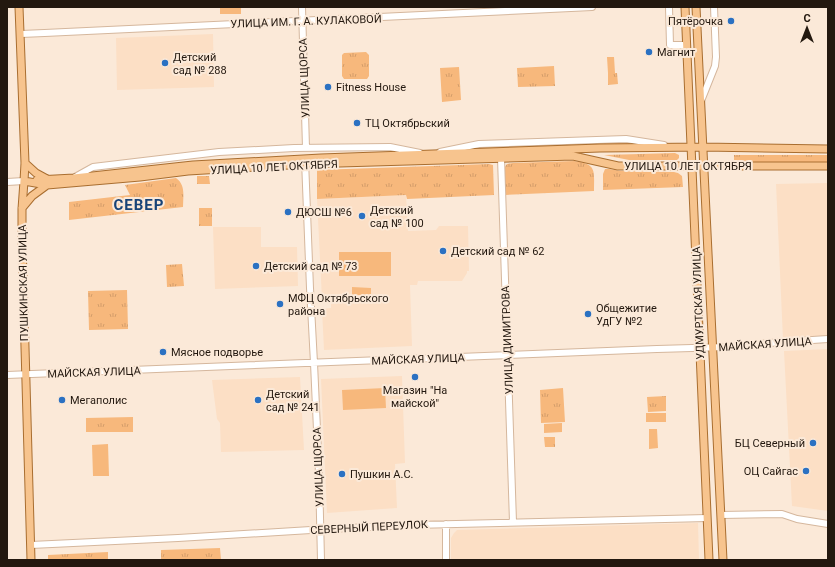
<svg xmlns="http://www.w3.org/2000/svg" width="835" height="567" font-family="Roboto,sans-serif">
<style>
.built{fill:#fcdfc5}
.grass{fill:url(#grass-tufts)}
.garden{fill:#f7b87c}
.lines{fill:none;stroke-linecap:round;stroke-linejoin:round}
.minor-casing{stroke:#d5b79d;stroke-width:8}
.major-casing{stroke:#a96e30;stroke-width:9}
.minor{stroke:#fff;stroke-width:6}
.major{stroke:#f7c48e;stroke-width:7}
.poi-dot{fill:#2b71c2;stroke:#fbe9d8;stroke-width:1.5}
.labels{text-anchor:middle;stroke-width:4;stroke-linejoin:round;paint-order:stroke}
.street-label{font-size:11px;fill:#23180f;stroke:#fbe9d8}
.poi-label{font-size:11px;fill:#23180f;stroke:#fbe9d8;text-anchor:start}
.district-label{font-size:15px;font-weight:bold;letter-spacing:1px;fill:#174377;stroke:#fbe9d8}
</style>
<defs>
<pattern id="grass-tufts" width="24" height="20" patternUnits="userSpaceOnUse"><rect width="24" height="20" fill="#f7b87c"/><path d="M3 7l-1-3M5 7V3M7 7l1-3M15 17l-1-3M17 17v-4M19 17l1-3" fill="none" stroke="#d39d6a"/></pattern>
</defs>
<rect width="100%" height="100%" fill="#fbe9d8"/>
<path class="built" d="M213 34 214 87 117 90 116 38Z
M828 183V337L783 339 776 184Z
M406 195 408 231 436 230 439 226H468L469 271H467V273L462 281H418L417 285H410L412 346 324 350 322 309 331 308V299H322L317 199Z
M213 227H261V247H297L298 286 215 289Z
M828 349V511L792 506 784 351Z
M402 376 405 463 395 464 397 508 327 513 321 379Z
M300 377 304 450 221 452 220 423 217 419 212 380Z
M698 523 699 560H451V538L454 533 457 530Z"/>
<path class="grass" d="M366 52 369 55V76L367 79H344L342 76V55L344 53Z
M554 66 555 86 518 87 517 68Z
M459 67 461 100 442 102 440 68Z
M608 73H617L618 84 608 85Z
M630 140 645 145 454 151 481 146Z
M675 153 679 155V158L677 160H629L604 155Z
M734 155H828V163L734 162Z
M574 161C597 164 594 170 594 191L505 195 504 168 507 164 513 163Z
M489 164 493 165 494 195 407 199 406 195 317 199V170Z
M605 169H609L620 171 674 172 678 173 682 176 683 187 603 190V174Z
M197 176H209L210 184H197Z
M176 178C186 185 183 197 183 207L69 220V202L130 195 125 185Z
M199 208H212V226H199Z
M182 264 184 286 167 287 166 265Z
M127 290 128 329 89 330 88 291Z
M563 388 565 422 541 423 540 390Z
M666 396V411L648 412 647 397Z
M133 417V432H86V418Z
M544 437H555V447H545Z
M220 548 221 560H161V550Z
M108 552V560H48V555Z"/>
<path class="garden" d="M220 7H241V14H220Z
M607 57H614L615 73H608Z
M339 252H391V276H339Z
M352 287 371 288V295H352Z
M385 388 386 408 343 410 342 390Z
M646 413H666V422H646Z
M562 423V432L544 433V424Z
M649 429H657L658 448 649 449Z
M108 444 109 476H93L92 445Z"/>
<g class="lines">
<defs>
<path id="minor" d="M302 7 306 148
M669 7 670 45H687
M21 34C211 25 401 17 592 7
M701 101 715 66 716 57 714 7
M440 152 479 144 626 139 664 145
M501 158 513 522
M305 160 310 288 314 363 319 474 321 560
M75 177 93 167 219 152 294 148 390 147 420 153
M7 182 24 181
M7 375 657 349 727 347 781 342 828 339
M721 515 782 514 797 519 828 524
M31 545 178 538 327 529 413 525 707 518
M446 560V524"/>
<path id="major" d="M19 7 25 163 24 181 22 209V241L31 560
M685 7 709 560
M696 7 723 560
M25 163 36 173 47 179
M37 180 74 178 193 165 321 158 600 148 703 147 828 149
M24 181 47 185 140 177 188 171 306 164 573 156 618 166H828
M22 208 32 196 47 185"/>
</defs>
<use href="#minor" class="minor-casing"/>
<use href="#major" class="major-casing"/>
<use href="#minor" class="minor"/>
<use href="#major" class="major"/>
</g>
<g class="poi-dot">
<circle cx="731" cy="21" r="4"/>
<circle cx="649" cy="52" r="4"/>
<circle cx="165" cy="63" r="4"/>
<circle cx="328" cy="87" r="4"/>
<circle cx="357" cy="123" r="4"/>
<circle cx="288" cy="212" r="4"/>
<circle cx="362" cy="216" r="4"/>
<circle cx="443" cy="251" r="4"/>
<circle cx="256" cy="266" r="4"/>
<circle cx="280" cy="304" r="4"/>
<circle cx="588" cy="314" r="4"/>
<circle cx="163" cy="352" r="4"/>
<circle cx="415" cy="377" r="4"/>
<circle cx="62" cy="400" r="4"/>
<circle cx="258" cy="400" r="4"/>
<circle cx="813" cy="443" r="4"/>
<circle cx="806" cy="471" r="4"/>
<circle cx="342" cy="474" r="4"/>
</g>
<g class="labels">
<g class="street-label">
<text transform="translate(306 21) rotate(-2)" y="4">УЛИЦА ИМ. Г. А. КУЛАКОВОЙ</text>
<text transform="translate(304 78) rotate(-92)" y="4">УЛИЦА ЩОРСА</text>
<text x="688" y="170">УЛИЦА 10 ЛЕТ ОКТЯБРЯ</text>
<text transform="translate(274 167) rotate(-3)" y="4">УЛИЦА 10 ЛЕТ ОКТЯБРЯ</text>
<text transform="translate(23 283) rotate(-91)" y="4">ПУШКИНСКАЯ УЛИЦА</text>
<text transform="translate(698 303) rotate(-92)" y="4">УДМУРТСКАЯ УЛИЦА</text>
<text transform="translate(507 340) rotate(-92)" y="4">УЛИЦА ДИМИТРОВА</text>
<text transform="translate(765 344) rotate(-4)" y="4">МАЙСКАЯ УЛИЦА</text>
<text transform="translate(418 359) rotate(-2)" y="4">МАЙСКАЯ УЛИЦА</text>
<text transform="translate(94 372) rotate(-2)" y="4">МАЙСКАЯ УЛИЦА</text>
<text transform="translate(318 467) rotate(-92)" y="4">УЛИЦА ЩОРСА</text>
<text transform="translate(369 527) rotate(-3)" y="4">СЕВЕРНЫЙ ПЕРЕУЛОК</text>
</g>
<g class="poi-label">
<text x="723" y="25" text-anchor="end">Пятёрочка</text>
<text x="657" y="56">Магнит</text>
<text x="173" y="61">Детский<tspan x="173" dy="13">сад № 288</tspan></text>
<text x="336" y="91">Fitness House</text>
<text x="365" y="127">ТЦ Октябрьский</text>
<text x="370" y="214">Детский<tspan x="370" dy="13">сад № 100</tspan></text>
<text x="296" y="216">ДЮСШ №6</text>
<text x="451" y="255">Детский сад № 62</text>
<text x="264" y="270">Детский сад № 73</text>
<text x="288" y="302">МФЦ Октябрьского<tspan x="288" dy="13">района</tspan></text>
<text x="596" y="312">Общежитие<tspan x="596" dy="13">УдГУ №2</tspan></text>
<text x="171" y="356">Мясное подворье</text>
<text x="415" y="394" text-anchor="middle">Магазин "На<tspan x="415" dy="13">майской"</tspan></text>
<text x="266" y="398">Детский<tspan x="266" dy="13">сад № 241</tspan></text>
<text x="70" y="404">Мегаполис</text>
<text x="805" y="447" text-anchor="end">БЦ Северный</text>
<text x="798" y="475" text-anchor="end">ОЦ Сайгас</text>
<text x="350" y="478">Пушкин А.С.</text>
</g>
<g class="district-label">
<text x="139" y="210">СЕВЕР</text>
</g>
</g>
<rect width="835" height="567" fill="none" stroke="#23180f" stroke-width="16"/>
<g transform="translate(807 28)" stroke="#fbe9d8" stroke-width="3" paint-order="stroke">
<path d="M0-3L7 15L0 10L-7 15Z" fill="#23180f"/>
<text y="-6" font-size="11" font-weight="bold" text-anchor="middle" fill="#23180f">С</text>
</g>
</svg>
